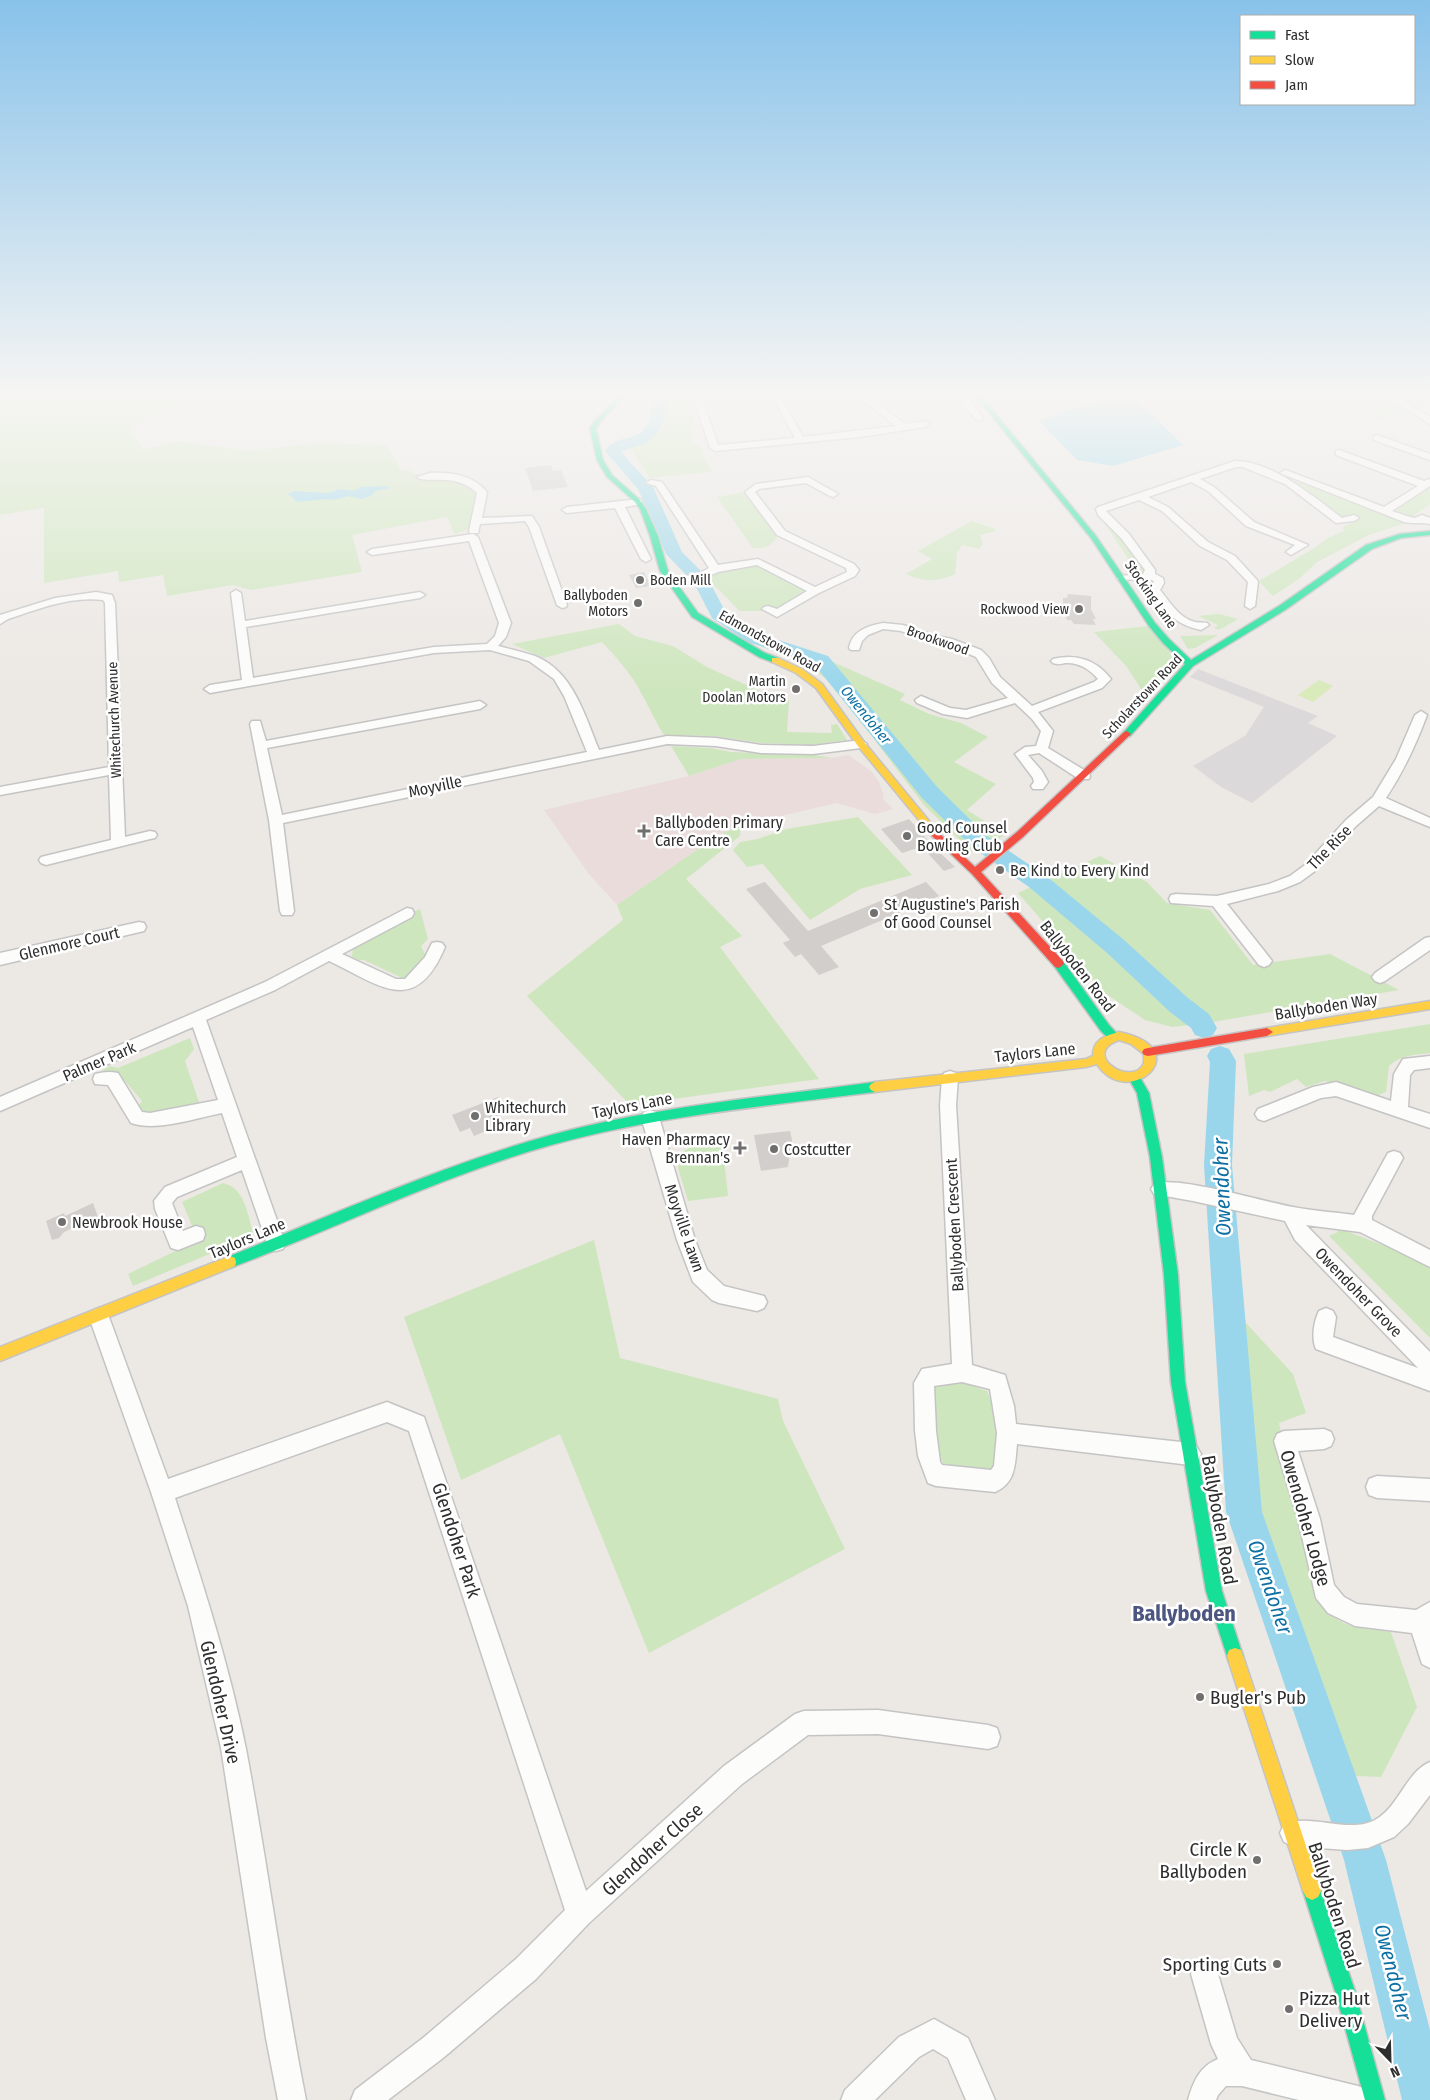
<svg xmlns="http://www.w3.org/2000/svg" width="1430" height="2100" font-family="'Fira Sans Condensed',sans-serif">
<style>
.industrial{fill:#dcd9db}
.medical{fill:#e9dcdb}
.green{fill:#cee6be}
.pitch{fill:#d9eabb}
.water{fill:#99d6ec}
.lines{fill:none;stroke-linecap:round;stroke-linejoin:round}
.river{fill:#99d6ec;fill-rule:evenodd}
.building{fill:#d1cecb}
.street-casing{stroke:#c5c4c5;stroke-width:3}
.fast-casing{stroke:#c5c4c5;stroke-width:3}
.slow-casing{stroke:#c5c4c5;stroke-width:3}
.jam-casing{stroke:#c5c4c5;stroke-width:3}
.street{fill:#fcfcfb;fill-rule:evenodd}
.fast{fill:#16e098;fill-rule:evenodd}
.slow{fill:#ffcf43;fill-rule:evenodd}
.jam{fill:#f24e42;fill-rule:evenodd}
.poi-dot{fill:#706f6e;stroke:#fff;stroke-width:2}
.labels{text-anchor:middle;stroke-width:5;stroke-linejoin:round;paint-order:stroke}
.far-poi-label{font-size:14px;fill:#2e2e2e;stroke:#fff;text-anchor:end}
.far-street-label{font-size:14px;fill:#2e2e2e;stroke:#fff}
.far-water-label{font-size:15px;font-style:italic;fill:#0d6fa3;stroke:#fff}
.street-label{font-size:16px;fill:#2e2e2e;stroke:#fff}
.poi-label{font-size:16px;fill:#2e2e2e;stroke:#fff;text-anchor:start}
.near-street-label{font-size:19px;fill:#2e2e2e;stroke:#fff}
.near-poi-label{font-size:19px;fill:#2e2e2e;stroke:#fff;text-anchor:start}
.near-water-label{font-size:21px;font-style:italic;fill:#0d6fa3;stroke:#fff}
.near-quarter-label{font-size:22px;font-weight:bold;fill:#4d5680;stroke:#fff}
</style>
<rect width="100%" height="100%" fill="#ece8e4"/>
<path class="industrial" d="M1198 669 1318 716 1308 723 1337 736 1252 803 1221 787 1193 766 1245 736 1264 707 1190 677Z"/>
<path class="medical" d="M848 755 871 771 879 782 884 797 882 798 893 809 875 814 837 803 741 825 717 836 617 905 589 874 544 810 689 776 741 759 832 758Z"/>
<path class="green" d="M0 397H172L177 406 141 421 130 429 143 450 177 441 247 451 317 443 386 445 402 471 409 470 412 474H419L421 478 464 480 480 492 472 528 454 534 447 517 352 535 362 572 251 590 233 585 167 596 163 575 119 582 118 571 44 583V508L0 515Z
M651 397H688L695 416 692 442 702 449 703 456 713 472 650 478 629 447C649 429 651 423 651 397Z
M1389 402 1407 412 1380 421 1373 415 1376 412 1369 407Z
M1302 481 1409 522 1369 535 1317 562 1300 578 1273 596 1259 581 1314 548 1328 538 1344 531 1343 527 1357 520 1351 515 1337 517 1297 483Z
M1430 487V504L1412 517 1396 510Z
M744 492 778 535C773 546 764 549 753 548L717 497Z
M1099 515 1120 536 1147 570 1145 574 1139 575Z
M972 521 995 529 996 531 980 535 983 544 979 549 962 545 957 553 955 574C936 582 925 582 906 574L932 559 918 551Z
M754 565 761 566 807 590 777 608 770 606 763 611H739C729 598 718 591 708 578L713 573Z
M1219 614 1238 619 1219 630 1214 628 1218 625 1198 616Z
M619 624 635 636 673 646 707 667 757 690 789 700 787 732 832 733 831 725 837 724 847 740 810 745 762 743 713 736 664 735C654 720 648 704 639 689 629 671 616 657 602 642L544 658 512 644Z
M1148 626 1169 651 1176 667 1169 677 1146 696 1126 666 1094 632Z
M1218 635 1195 648 1188 649 1180 636Z
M785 644 824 658 905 694 900 700 929 714 961 723 988 737 954 762 996 784 967 810 1005 834 984 850 972 852 924 805 835 688C814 666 801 662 774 651Z
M671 746 710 748 731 752 815 755 832 758 741 759 689 776Z
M858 817 912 875 860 889 810 920 763 864 747 867 733 850 740 842 758 839 786 829Z
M741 825 740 836 686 879 742 936 720 947 819 1079 630 1105 527 996 623 920 617 905 717 836Z
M1100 856 1147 882 1167 903 1210 910 1253 965 1330 954 1399 990 1207 1023 1172 1027 1145 1020 1106 994 1018 893Z
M420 909 428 939 421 946 427 958 411 979 398 981 400 977 364 960H358L352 957 353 947 413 917 415 911Z
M1430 1024V1053C1414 1055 1401 1055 1389 1066L1386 1092 1376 1096 1325 1081 1306 1087 1297 1079 1270 1092 1264 1090 1249 1096 1244 1054Z
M190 1038 194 1049 185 1061 199 1102 212 1104 148 1114 137 1108 142 1101 119 1074 101 1071 110 1066 118 1068Z
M722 1140 728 1196 688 1201 678 1168 679 1154 694 1145Z
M223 1183C245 1188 247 1213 253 1232L248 1238 133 1286 128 1274 198 1240 182 1202Z
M1338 1228 1430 1263V1338L1329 1236 1338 1232Z
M594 1240 620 1358 778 1399 783 1421 845 1549 649 1653 560 1434 461 1480 404 1317Z
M1245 1322 1293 1374 1306 1413 1279 1423 1316 1589C1335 1630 1351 1626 1391 1632L1417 1707 1381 1777 1330 1775 1257 1549Z
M940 1381 962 1382 987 1391 996 1410 1000 1454 992 1473 944 1466 936 1448 933 1390Z"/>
<path class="pitch" d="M1319 680 1333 686 1313 702 1298 695Z"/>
<path class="water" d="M1134 397 1183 445 1113 466 1077 460 1039 421 1085 404Z
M385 486 391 488 376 491 371 496 362 499 349 496 333 500 328 499 296 502 294 498 287 494 295 491 328 493 340 489 353 491 362 487Z"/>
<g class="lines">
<path class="river" d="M653 397H667C666 414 661 437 643 444 636 447 628 448 621 452L653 487 682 552 707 577 725 611 760 634 828 656 938 788 988 837 1045 875 1124 940 1188 998 1209 1014 1217 1028 1213 1035 1204 1038 1195 1035 1191 1028 1170 1012 1106 952 1029 887 972 847 922 798 814 664 748 642 712 618 694 583 666 554 638 489 605 451C622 427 650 453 653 397Z
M1220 1046 1229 1049 1236 1061 1232 1165 1262 1512 1386 1860 1430 2030V2100H1402L1344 1860 1226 1512 1204 1165 1210 1062 1207 1056 1211 1049Z"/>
</g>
<path class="building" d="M551 465 553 471 561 470 568 487 533 491 525 468Z
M644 572 651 586 636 588 629 575Z
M1068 594 1091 596V609L1096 619H1093L1096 625 1074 624 1071 620H1067L1063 608V598H1067Z
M909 819 931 844 902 853 881 829Z
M933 846 955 867 944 871 924 849Z
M765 882 808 931 926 882 939 896 821 946 839 967 819 975 801 954 795 957 783 943 790 940 746 889Z
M498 1097 506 1113 496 1117 500 1125 474 1136 470 1128 460 1132 452 1115Z
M790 1131 792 1140 788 1167 761 1171 754 1135Z
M93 1203 98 1217 64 1232 59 1238 52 1240 46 1221 64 1213 65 1216Z"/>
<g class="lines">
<defs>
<path id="street" d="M693 397H701L718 445 795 438 773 397H781L803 437 896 426 859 397H868L905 424 925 421 929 424 925 427 860 437 715 451 710 448Z
M959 397H967L983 418 982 420H976Z
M1386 397H1396L1430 417V424Z
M1377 435 1430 454V460L1374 440V436Z
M1339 450 1424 481 1430 479V486L1392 511 1410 517 1415 518 1422 515 1430 518V524C1421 522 1414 524 1404 522L1280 473 1285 470 1288 471 1384 507 1418 486 1336 455V451Z
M1235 461C1272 461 1314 497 1342 518L1354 515 1359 518 1354 521 1336 523 1285 484 1243 467H1236L1200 479 1214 487 1254 522 1308 545 1291 555 1286 552 1295 545 1246 526 1208 491 1191 482 1148 497 1168 507 1208 542 1235 556 1257 580 1258 582 1255 606 1250 609 1245 606 1248 582 1227 560 1200 546 1162 511 1139 500 1106 511 1129 534 1155 570V574L1163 578 1164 583 1160 590C1170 602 1179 618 1195 622 1199 623 1203 622 1207 623L1209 625 1201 630C1174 624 1165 612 1150 590L1154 581 1149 579 1118 580 1117 578 1118 576 1143 574 1145 570 1121 538 1098 515 1096 509 1098 507Z
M430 473C451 472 473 475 487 492L482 518 532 516 539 527 567 605 566 607 562 608 557 605 529 527 525 521 480 524 478 533H470L469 531 477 493C454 471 427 485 417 477Z
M808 477 838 494 833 497 830 496 806 483 759 489 755 492 785 531 854 564 859 570 855 576 819 593 777 617 762 609 764 607 768 606 777 609 807 591 757 565 718 572 703 579 666 584 665 582 666 580 700 573 709 568 656 486 646 483 651 480 662 482 718 565 758 559 815 587 847 572 846 568 777 535 745 492 756 484Z
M639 499 642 500V504L625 507 651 559 646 562 641 559 615 508 567 513 562 510 567 507Z
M473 534 478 537 511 623 506 637 498 646C510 649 523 652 535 656 573 671 585 716 599 750L667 736 716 738 761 745 813 746 861 740 867 744 861 748 813 754 761 753 716 746 667 744 283 823 294 911 292 915H282L280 911 269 820 250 724 252 721H260L266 741 480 701 486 705 480 709 267 748 282 815 587 752 564 696 554 679 529 661 490 650 434 653 210 693 204 689 210 685 242 680 231 593 236 590 241 593 245 621 420 592 425 595 420 598 246 627 253 678 434 647 487 644 495 636 499 623 469 541 372 555 367 552 372 549Z
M96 592 112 595 115 603 125 837 150 831 155 832 157 835 155 838 150 839 46 865 41 863 39 860 41 857 111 840 109 775 0 795V787L109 767 105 603 103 600C71 596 38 609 8 619L0 624V615L55 598Z
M883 623 903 625 936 636 952 639 981 650 989 658 1000 677 1032 706 1094 682 1098 679C1090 669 1078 662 1065 663 1061 664 1058 665 1053 663L1051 661 1053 659C1076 653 1097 660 1111 679L1102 688 1038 712 1053 731 1048 748 1089 773 1090 776 1089 779H1079L1039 753 1028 755 1042 771 1048 782 1043 789H1033L1031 786 1034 782 1033 778 1015 754 1025 747 1036 746 1041 731 1032 719 1015 703 967 718 943 714 917 703 915 700 921 696 950 708 966 710 1008 698 992 683 976 657 948 645 929 641 901 631 883 629 868 635 862 641 859 650H851L849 648C852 631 867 626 883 623Z
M1421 711 1427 715C1416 745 1403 772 1386 798L1430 818V827L1379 806 1356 826 1315 871 1300 882 1278 891 1227 904 1269 957 1272 961 1269 965 1264 967 1259 965 1213 906 1171 903 1169 899 1171 895 1176 894 1217 896 1269 884 1290 876 1305 865 1346 820 1373 797 1396 759 1415 715Z
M407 908 412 909 414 913 412 917 342 954 396 979H405L425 957 432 943 437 942 442 943 445 947C415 1018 380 985 329 961L275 990 206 1020 285 1243 283 1249 276 1251 269 1249 242 1170 177 1197 172 1203 183 1231 196 1226 203 1228 205 1234 203 1240 178 1250 171 1248 155 1209 154 1201 165 1187 237 1157 222 1113C195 1118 157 1132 131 1123L108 1085 95 1084 93 1079 95 1074C103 1072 110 1071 118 1073L142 1112 150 1113 218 1100 193 1027 0 1111V1097L265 982Z
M139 922 144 923 146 927 144 931 0 965V953Z
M1430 937V950L1385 981 1380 983 1375 981 1372 977 1375 973 1425 938Z
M1430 1056V1068L1414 1070 1410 1075 1408 1107 1430 1114V1128L1336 1096 1321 1098 1264 1121 1258 1119 1255 1114 1258 1109 1313 1087 1336 1082 1391 1101 1394 1074 1403 1059Z
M950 1071 956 1073 958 1078 956 1105 972 1365 1005 1375 1014 1406 1016 1424 1190 1443 1197 1447 1201 1454 1197 1461 1190 1465 1017 1444C1015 1464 1016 1483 995 1492L936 1486 928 1483 918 1456 915 1431 914 1383 922 1369 952 1364 940 1105 942 1078 944 1073ZM962 1382 990 1389 997 1433 994 1466 991 1470 942 1465 940 1462 936 1431 934 1386Z
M650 1110 656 1112 659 1117 695 1240 707 1270 724 1286 764 1296 767 1302 764 1308 757 1311 719 1303 712 1300 693 1282 677 1240 641 1117 644 1112Z
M1394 1151 1400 1153 1403 1158 1372 1216V1220L1430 1250V1267L1360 1232 1306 1225 1430 1352V1391L1316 1349C1311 1338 1314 1321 1319 1311L1326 1308 1333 1311 1336 1317 1333 1337 1418 1368 1295 1240 1285 1221 1193 1201 1154 1194 1151 1189 1154 1184C1177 1175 1264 1202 1293 1207 1313 1211 1334 1212 1354 1215L1388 1153Z
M99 1308 106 1311 109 1317 168 1479 387 1402 424 1417 586 1891 724 1766 795 1714 804 1711 878 1710 988 1725 997 1728 1000 1737 997 1746 988 1749 878 1734 808 1735 742 1784 589 1923 536 1979 443 2058 388 2100H351L355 2090 423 2038 516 1959 565 1910 409 1431 387 1422 175 1498C202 1581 229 1664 246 1749 268 1866 283 1984 306 2100H278L266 2038 221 1748 188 1606 151 1492 89 1317 92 1311Z
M1324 1429 1331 1432 1334 1439 1331 1446 1324 1449 1298 1451 1320 1519 1334 1585 1344 1597 1357 1604 1416 1610 1430 1602V1668L1422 1664 1412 1633 1355 1626 1328 1613 1316 1598 1298 1519 1274 1441 1277 1434 1284 1431Z
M1377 1476 1430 1479V1501L1377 1498 1369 1495 1366 1487 1369 1479Z
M1430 1762V1795L1408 1824 1394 1837 1368 1848 1347 1850 1293 1846 1284 1842 1280 1833 1284 1824C1310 1813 1349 1834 1375 1820 1399 1807 1406 1772 1430 1762Z
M1205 1960 1215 1964 1237 2038 1251 2060 1358 2086 1368 2090 1372 2100H1299L1242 2086H1226L1218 2095 1216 2100H1188C1193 2082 1200 2066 1218 2059L1211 2044 1191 1974 1195 1964Z
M934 2019 968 2038 995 2100H966L948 2058 933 2049 919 2057 875 2100H841L845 2090 899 2037Z"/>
<path id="fast" d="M618 397H624L600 422 596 429 603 460 612 475 640 500 646 509 658 536 668 571 698 613 765 653 778 658V662H772L759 657 692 617 660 571 650 536 640 509 635 502 607 477 597 460 590 429 595 420Z
M976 397H982L1096 536 1155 623 1169 639 1191 660 1279 606 1366 545 1400 534 1430 531V535L1401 538 1372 549 1285 610 1193 666 1130 736H1124V732L1185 664 1163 643 1149 626 1091 538Z
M1059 960 1063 961 1109 1025 1120 1037 1118 1040H1110L1101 1031 1055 967 1054 964Z
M1134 1072 1138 1074 1149 1093 1162 1157 1178 1275 1185 1382 1222 1591 1243 1656 1241 1662 1235 1664 1229 1662 1227 1656 1206 1591 1171 1382 1164 1275 1150 1157 1137 1093 1128 1077 1130 1074Z
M875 1082 879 1084 881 1087 879 1090 875 1092C767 1106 656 1116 551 1145 441 1176 337 1228 230 1268L225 1266 224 1262 225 1258C333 1215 439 1166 551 1135 656 1106 767 1097 875 1082Z
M1312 1882 1318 1885 1321 1891 1355 1991 1385 2100H1365L1335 1991 1303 1891 1306 1885Z"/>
<path id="slow" d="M772 658H778L802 669 822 684 864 742 939 833V837H933L858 746 816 688 796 673 772 662Z
M1430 1001V1009L1267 1036 1261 1032 1267 1028Z
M1119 1032C1200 1049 1128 1112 1097 1064L1086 1067 875 1092 871 1090 869 1087 871 1084 875 1082 1086 1059 1093 1056C1093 1039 1105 1036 1119 1032ZM1119 1040 1131 1044 1144 1054V1063C1133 1089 1079 1054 1119 1040Z
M230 1256 235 1258 236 1262 235 1266 0 1361V1347Z
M1235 1648 1241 1650 1243 1656 1321 1891 1318 1897 1312 1900 1306 1897 1303 1891 1227 1656 1229 1650Z"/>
<path id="jam" d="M1127 731 1131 734 1023 837 981 872 1063 961 1064 964 1059 968 1055 967 972 874 931 835 933 833H939L975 867 1017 832 1124 732Z
M1267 1028 1273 1032 1267 1036 1148 1056 1144 1055 1142 1052 1144 1049 1148 1048Z"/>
</defs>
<use href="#street" class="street-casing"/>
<use href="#fast" class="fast-casing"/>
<use href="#slow" class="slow-casing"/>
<use href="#jam" class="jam-casing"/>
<use href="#street" class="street"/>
<use href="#fast" class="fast"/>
<use href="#slow" class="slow"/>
<use href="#jam" class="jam"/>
</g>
<linearGradient id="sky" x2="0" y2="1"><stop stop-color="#88c2ea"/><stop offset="0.57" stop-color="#f6f5f3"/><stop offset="1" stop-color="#f6f5f3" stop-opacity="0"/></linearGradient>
<rect width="1430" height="691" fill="url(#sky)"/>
<g class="poi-dot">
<circle cx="640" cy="580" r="5"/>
<circle cx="638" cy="603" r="5"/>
<circle cx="1079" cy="609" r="5"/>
<circle cx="796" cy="689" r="5"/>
<path d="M641.5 823.5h5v5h5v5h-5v5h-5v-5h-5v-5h5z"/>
<circle cx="907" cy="836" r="5"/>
<circle cx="1000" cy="870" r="5"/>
<circle cx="874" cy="913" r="5"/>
<circle cx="475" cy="1116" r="5"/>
<path d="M737.5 1140.5h5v5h5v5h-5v5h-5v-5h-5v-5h5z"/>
<circle cx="774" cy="1149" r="5"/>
<circle cx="62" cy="1222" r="5"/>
<circle cx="1200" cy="1697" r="5"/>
<circle cx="1257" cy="1860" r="5"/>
<circle cx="1277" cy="1964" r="5"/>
<circle cx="1289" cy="2009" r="5"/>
</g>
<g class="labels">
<g class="far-poi-label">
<text x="650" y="585" text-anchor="start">Boden Mill</text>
<text x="628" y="600">Ballyboden<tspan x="628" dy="16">Motors</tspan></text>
<text x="1069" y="614">Rockwood View</text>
<text x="786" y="686">Martin<tspan x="786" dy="16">Doolan Motors</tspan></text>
</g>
<g class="far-street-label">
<text transform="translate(1151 594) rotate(55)" y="5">Stocking Lane</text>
<text transform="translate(938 640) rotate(19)" y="5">Brookwood</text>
<text transform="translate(770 641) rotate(29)" y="5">Edmondstown Road</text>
<text transform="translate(1142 696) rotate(-47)" y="5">Scholarstown Road</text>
<text transform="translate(114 720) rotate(-92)" y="5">Whitechurch Avenue</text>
</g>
<g class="far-water-label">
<text transform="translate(866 715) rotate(51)" y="5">Owendoher</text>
</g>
<g class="street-label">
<text transform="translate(435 786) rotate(-12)" y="6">Moyville</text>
<text transform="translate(1329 847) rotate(-46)" y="6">The Rise</text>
<text transform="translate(69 943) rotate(-13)" y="6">Glenmore Court</text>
<text transform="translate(1078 966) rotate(52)" y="6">Ballyboden Road</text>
<text transform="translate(1326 1006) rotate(-9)" y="6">Ballyboden Way</text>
<text transform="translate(1035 1052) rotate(-6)" y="6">Taylors Lane</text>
<text transform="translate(99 1061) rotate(-23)" y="6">Palmer Park</text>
<text transform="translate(632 1105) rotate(-11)" y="6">Taylors Lane</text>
<text transform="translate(954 1225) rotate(-93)" y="6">Ballyboden Crescent</text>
<text transform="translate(685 1228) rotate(71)" y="6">Moyville Lawn</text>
<text transform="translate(247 1238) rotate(-23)" y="6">Taylors Lane</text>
<text transform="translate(1359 1292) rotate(46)" y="6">Owendoher Grove</text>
</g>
<g class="poi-label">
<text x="655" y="828">Ballyboden Primary<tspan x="655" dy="18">Care Centre</tspan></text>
<text x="917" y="833">Good Counsel<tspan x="917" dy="18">Bowling Club</tspan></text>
<text x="1010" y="876">Be Kind to Every Kind</text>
<text x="884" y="910">St Augustine's Parish<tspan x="884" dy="18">of Good Counsel</tspan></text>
<text x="485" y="1113">Whitechurch<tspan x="485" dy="18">Library</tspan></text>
<text x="730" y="1145" text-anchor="end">Haven Pharmacy<tspan x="730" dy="18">Brennan's</tspan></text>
<text x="784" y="1155">Costcutter</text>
<text x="72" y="1228">Newbrook House</text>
</g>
<g class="near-street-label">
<text transform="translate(1306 1518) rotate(74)" y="7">Owendoher Lodge</text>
<text transform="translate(1220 1520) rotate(80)" y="7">Ballyboden Road</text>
<text transform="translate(457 1540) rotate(72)" y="7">Glendoher Park</text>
<text transform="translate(221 1702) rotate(77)" y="7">Glendoher Drive</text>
<text transform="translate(652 1849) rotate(-42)" y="7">Glendoher Close</text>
<text transform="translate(1335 1905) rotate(72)" y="7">Ballyboden Road</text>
</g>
<g class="near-poi-label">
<text x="1210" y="1704">Bugler's Pub</text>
<text x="1247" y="1856" text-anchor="end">Circle K<tspan x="1247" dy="22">Ballyboden</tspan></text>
<text x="1267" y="1971" text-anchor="end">Sporting Cuts</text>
<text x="1299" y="2005">Pizza Hut<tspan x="1299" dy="22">Delivery</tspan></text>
</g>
<g class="near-water-label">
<text transform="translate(1222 1187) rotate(-92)" y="7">Owendoher</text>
<text transform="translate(1270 1587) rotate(71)" y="7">Owendoher</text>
<text transform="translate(1393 1972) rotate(76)" y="7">Owendoher</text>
</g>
<g class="near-quarter-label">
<text x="1184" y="1621">Ballyboden</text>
</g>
</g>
<rect x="1240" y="15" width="175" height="90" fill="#ffffff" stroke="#ababab"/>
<rect x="1250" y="31" width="25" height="8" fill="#16e098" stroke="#ababab"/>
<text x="1285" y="40" font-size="15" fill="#2e2e2e">Fast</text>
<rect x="1250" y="56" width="25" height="8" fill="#ffcf43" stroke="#ababab"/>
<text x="1285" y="65" font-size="15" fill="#2e2e2e">Slow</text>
<rect x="1250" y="81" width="25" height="8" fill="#f24e42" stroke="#ababab"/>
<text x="1285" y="90" font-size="15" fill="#2e2e2e">Jam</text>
<g transform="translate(1390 2060) rotate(157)" stroke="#ffffff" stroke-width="4" paint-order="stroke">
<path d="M0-4L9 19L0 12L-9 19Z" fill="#2e2e2e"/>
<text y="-8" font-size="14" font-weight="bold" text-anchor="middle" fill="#2e2e2e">N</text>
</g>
</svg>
